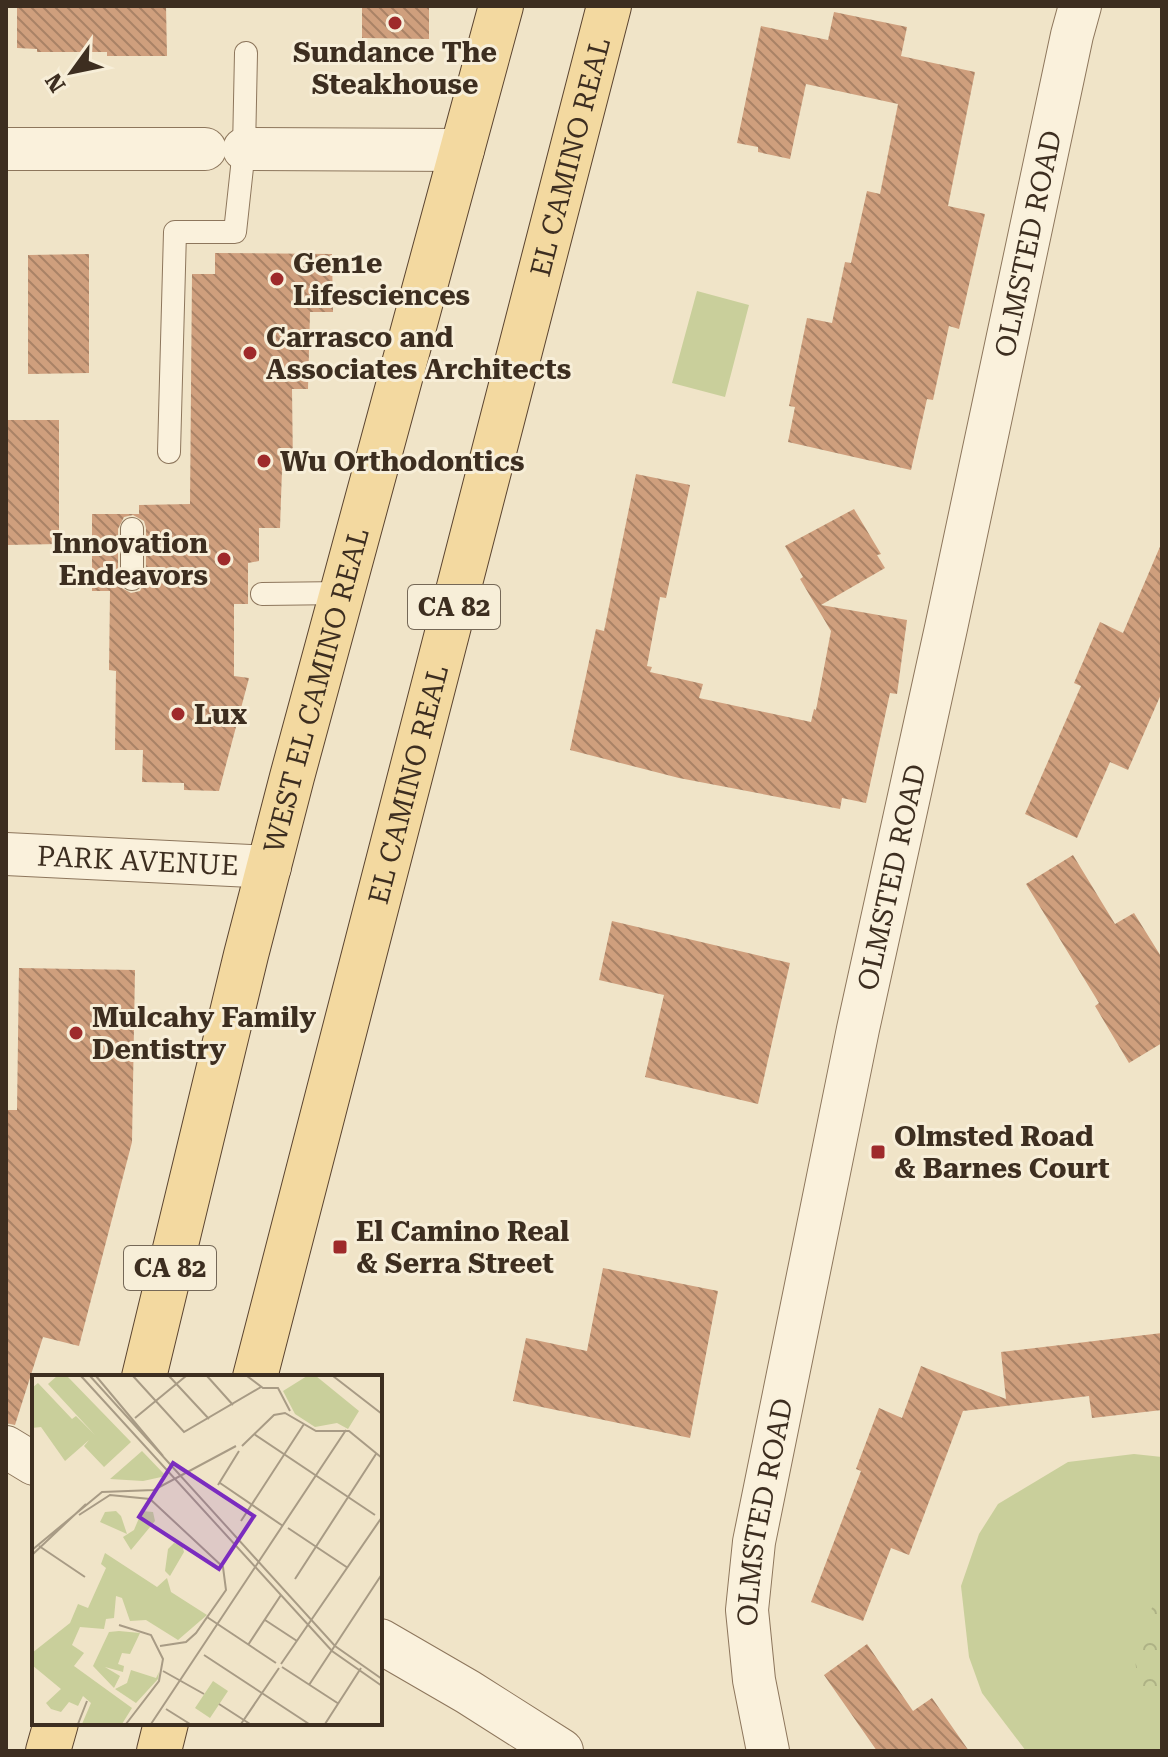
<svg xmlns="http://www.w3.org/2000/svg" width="1168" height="1757" font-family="'Roboto Serif',serif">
  <defs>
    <pattern id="park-crowns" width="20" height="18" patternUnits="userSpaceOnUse" patternTransform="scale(2)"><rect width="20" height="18" fill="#c9cf9b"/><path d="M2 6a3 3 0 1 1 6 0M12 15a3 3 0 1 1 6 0" fill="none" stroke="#aeb285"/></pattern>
    <pattern id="building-back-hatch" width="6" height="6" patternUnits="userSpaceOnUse" patternTransform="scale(2)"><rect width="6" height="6" fill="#cf9f7d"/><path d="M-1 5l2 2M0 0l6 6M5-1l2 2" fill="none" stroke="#a98266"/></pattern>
  </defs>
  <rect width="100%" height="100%" fill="#f0e4c8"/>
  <!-- grass -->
  <path fill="#c9cf9b" d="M697,291l52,14 -24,92 -53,-14z
    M1134,1454l28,3v294h-136l-44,-58 -13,-36 -8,-71 18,-52 19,-30 70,-42z"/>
  <!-- park -->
  <path fill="url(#park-crowns)" d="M1162,1603v115l-24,-34 -5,-41 20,-37z"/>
  <!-- building -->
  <path fill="url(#building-back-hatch)" fill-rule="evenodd" d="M17,6h149l1,50h-60v-4h-70v-3l-20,-1z
    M362,6h67v33l-67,-1z
    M834,12l73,15 -6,29 74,16 -27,134 37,8 -26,115 -10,-3 -16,74 -6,-1 -16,71 -123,-28 7,-35 -6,-1 18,-88 25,5 13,-61 6,1 16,-72 13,3 18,-90 -92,-20 -16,75 -32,-7v-5l-21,-4 24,-117 67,14z
    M215,253l117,1 1,58h-23l-2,77h-16l1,80 -11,1 -2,58h-21v33l-11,2v41h-14v72l15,2 -30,113 -35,-1v-7l-42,-1 1,-32h-28l1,-79 -7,-1 1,-79h-18v-77h47v-9l51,-1 2,-230h23zM133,515l11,6 2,7v51l-6,12 -9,2 -11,-6 -2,-7v-51l6,-12z
    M89,254v119l-61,1v-119z
    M6,420h53v124l-53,1z
    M636,474l54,11 -24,113 -6,-1 -13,69 5,1 -2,5 53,12 -4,14 112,24 3,-13 2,1 15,-79 -31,-52 3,-2 -18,-31 69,-37 27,45 -4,1 8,13 -64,37 86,15 -10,74 -7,-1 -24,110 -24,-5 -2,11 -161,-31 -109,-28 26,-121 8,2z
    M1162,542v150l-34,78 -18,-8 -33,76 -52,-24 56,-128 -7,-3 26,-61 23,11z
    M1073,855l42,69 19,-11 28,45v85l-33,20 -34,-57 4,-3 -73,-119z
    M612,921l178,42 -32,141 -113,-27 19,-82 -65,-15z
    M19,968l116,2 -3,172 -53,204 -36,-9 -28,88 -9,-2v-313h11z
    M603,1268l115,23 -28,147 -177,-37 13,-63 61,13z
    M1162,1333v77l-70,8 -3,-22 -126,15 -54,144 -18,-7 -28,73 -52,-19 50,-131 -5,-2 23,-61 23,10 19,-52 85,33 -5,-47z
    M867,1644l46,67 19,-13 37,53h-92l-53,-76z"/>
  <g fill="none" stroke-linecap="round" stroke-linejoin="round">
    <!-- service casing -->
    <g stroke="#8d765c" stroke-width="24">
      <path id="service" d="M169,452l6,-220h60l9,-83 2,-96
        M132,579v-50
        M262,594l81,-1"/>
    </g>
    <!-- minor casing -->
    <g stroke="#8d765c" stroke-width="44">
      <g id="minor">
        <path d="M6,149h199"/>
        <path d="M244,149l219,1"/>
        <path id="s1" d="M6,854l264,13"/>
        <path d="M6,1447l28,17"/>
        <path id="s2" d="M768,1751l-14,-71 -7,-70 7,-68 104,-513 88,-401 126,-593 8,-29"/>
      </g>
    </g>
    <!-- tertiary casing -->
    <g stroke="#8d765c" stroke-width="46">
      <path id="tertiary" d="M380,1641l88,51 93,59"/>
    </g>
    <!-- primary casing -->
    <g stroke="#5b4430" stroke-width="46">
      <g id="primary">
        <path id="s3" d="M144,1377l102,-422 46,-178 209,-771"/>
        <path id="s4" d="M255,1377l354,-1371"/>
        <path d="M48,1751l8,-28"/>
        <path d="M159,1751l7,-28"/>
      </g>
    </g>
    <!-- service -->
    <use href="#service" stroke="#faf1dc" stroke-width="22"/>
    <!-- minor -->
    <use href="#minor" stroke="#faf1dc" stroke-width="42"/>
    <!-- tertiary -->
    <use href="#tertiary" stroke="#faf1dc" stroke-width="44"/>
    <!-- primary -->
    <use href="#primary" stroke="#f3d9a0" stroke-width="44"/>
  </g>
  <!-- markers -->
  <g fill="#9e2a2b" stroke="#f7eed8" stroke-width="3">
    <circle cx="395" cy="23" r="8"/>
    <circle cx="277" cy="279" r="8"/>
    <circle cx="250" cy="353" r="8"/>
    <circle cx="264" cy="461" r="8"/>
    <circle cx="224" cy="559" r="8"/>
    <circle cx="178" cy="714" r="8"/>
    <circle cx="76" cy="1033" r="8"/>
    <rect x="870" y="1144" width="16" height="16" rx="4"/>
    <rect x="332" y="1239" width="16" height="16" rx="4"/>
  </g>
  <g text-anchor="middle" stroke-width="6" stroke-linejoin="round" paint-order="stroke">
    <!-- shield labels -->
    <g fill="#f7eed8" stroke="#756857" stroke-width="2">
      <rect x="408" y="585" width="92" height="44" rx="6"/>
      <rect x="124" y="1246" width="92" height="44" rx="6"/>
    </g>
    <g font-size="26" font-weight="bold" fill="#3d2e20">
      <text x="454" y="616">CA 82</text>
      <text x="170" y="1277">CA 82</text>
    </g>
    <!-- poi labels -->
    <g font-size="28" font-weight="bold" fill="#3d2e20" stroke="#f7eed8" text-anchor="start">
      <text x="395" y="62" text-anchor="middle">Sundance The<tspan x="395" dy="32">Steakhouse</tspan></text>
      <text x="293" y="273">Gen1e<tspan x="293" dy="32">Lifesciences</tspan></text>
      <text x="266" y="347">Carrasco and<tspan x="266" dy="32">Associates Architects</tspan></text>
      <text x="280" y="471">Wu Orthodontics</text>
      <text x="208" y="553" text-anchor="end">Innovation<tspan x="208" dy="32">Endeavors</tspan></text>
      <text x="194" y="724">Lux</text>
      <text x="92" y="1027">Mulcahy Family<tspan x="92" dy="32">Dentistry</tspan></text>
      <text x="894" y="1146">Olmsted Road<tspan x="894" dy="32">&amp; Barnes Court</tspan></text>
      <text x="356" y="1241">El Camino Real<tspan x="356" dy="32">&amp; Serra Street</tspan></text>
    </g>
    <!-- street labels -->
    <g font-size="28" fill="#3d2e20" stroke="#f7eed8">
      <text dy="10" stroke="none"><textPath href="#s4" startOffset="1260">EL CAMINO REAL</textPath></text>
      <text dy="10" stroke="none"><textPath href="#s2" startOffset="1538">OLMSTED ROAD</textPath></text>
      <text dy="10" stroke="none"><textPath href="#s3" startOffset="708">WEST EL CAMINO REAL</textPath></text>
      <text dy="10" stroke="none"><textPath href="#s4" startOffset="612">EL CAMINO REAL</textPath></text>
      <text dy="10" stroke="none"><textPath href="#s1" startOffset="132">PARK AVENUE</textPath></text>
      <text dy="10" stroke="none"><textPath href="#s2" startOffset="890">OLMSTED ROAD</textPath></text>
      <text dy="10" stroke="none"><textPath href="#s2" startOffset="242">OLMSTED ROAD</textPath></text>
    </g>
  </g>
  <!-- overview -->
  <g transform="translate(32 1375)">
    <rect width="350" height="350" fill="#f0e4c8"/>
    <path d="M25,1h10l64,66 -27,25 -20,-21 5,-6 -24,21 -24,-34 -9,1v-40l6,-5 34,36 4,-3 19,19 -47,-51zM110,76l24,25 -23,5 -33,-2zM84,136l5,5 6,18 -27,-12 5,-10zM110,136l11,1 2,9 -24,29 -8,-13 11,-7zM142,168l8,2 2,7 -14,24 -5,-5 3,-22zM73,178l52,34 10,-9 4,14 36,23 -29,25 -32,-20 -16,1 -8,-23 -6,-2 -2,22 -8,1 -2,10 -24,-2 -8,18 12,8 -10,13 58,42 -10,16h-40l9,-21 -8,-7 -5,10 -9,-4 -8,10 -10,-3 -5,-6 15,-14 -29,-24v-12l38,-30 8,-19 10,4 18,-40 -5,-4zM87,256l21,2 -10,21 -8,-1 -4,11 6,2 -1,6 -18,-5 15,9 -6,12 -21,-22 16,-34zM99,295l25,8 3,-6 -1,7 -22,24 -21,-14 12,-6z" fill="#c9cf9b"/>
    <path d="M275,1h9l43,35 -11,18 -11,-6 -22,4 -20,-13 -12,-23zM181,306l15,10 -18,27 -15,-10z" fill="#c9cf9b"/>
    <path fill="none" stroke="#a89b85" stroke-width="2" d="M49,1l251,275 50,35M58,1l245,270 47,33M64,1l67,80M101,1l51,56 77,-45M137,1l40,43M175,1l26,29M215,1l16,12h15l12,23M301,1l49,38M103,43l51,-42M222,59l121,81M210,71l32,-31 11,-2 31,18h33l33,27M188,108l63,43M186,110l21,-34M47,140l31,-20 40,4 73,68 3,23 -30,43 -10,9 -26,4M209,146l63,-97M256,153l60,40M7,171l46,31M0,175l70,-58 52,-2 82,-44M0,180l54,-51M263,204l81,-125M175,242l69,46M233,245l32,21M87,250l32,10 12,24 -4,22 -33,43M216,270l33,-50M172,280l105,69M249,289l101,-147M250,292l57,37M131,296l41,23M277,310l73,-111M187,329l31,20M134,334l24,15M46,349l9,-23M119,349l195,-294M209,349l38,-56M293,349l36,-56"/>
    <path fill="#7b2cbf" fill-opacity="0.15" stroke="#7b2cbf" stroke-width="4" d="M141,88l81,53 -35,53 -80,-52z"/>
    <rect width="350" height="350" fill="none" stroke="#3d2e20" stroke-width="4"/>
  </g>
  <!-- border -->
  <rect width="1168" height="1757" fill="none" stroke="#3d2e20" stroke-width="16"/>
  <!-- north arrow -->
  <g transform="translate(72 72) rotate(237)" stroke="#f7eed8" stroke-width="6" paint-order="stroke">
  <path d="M0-6L14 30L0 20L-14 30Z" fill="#3d2e20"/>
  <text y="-12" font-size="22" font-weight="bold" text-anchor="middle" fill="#3d2e20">N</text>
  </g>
</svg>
